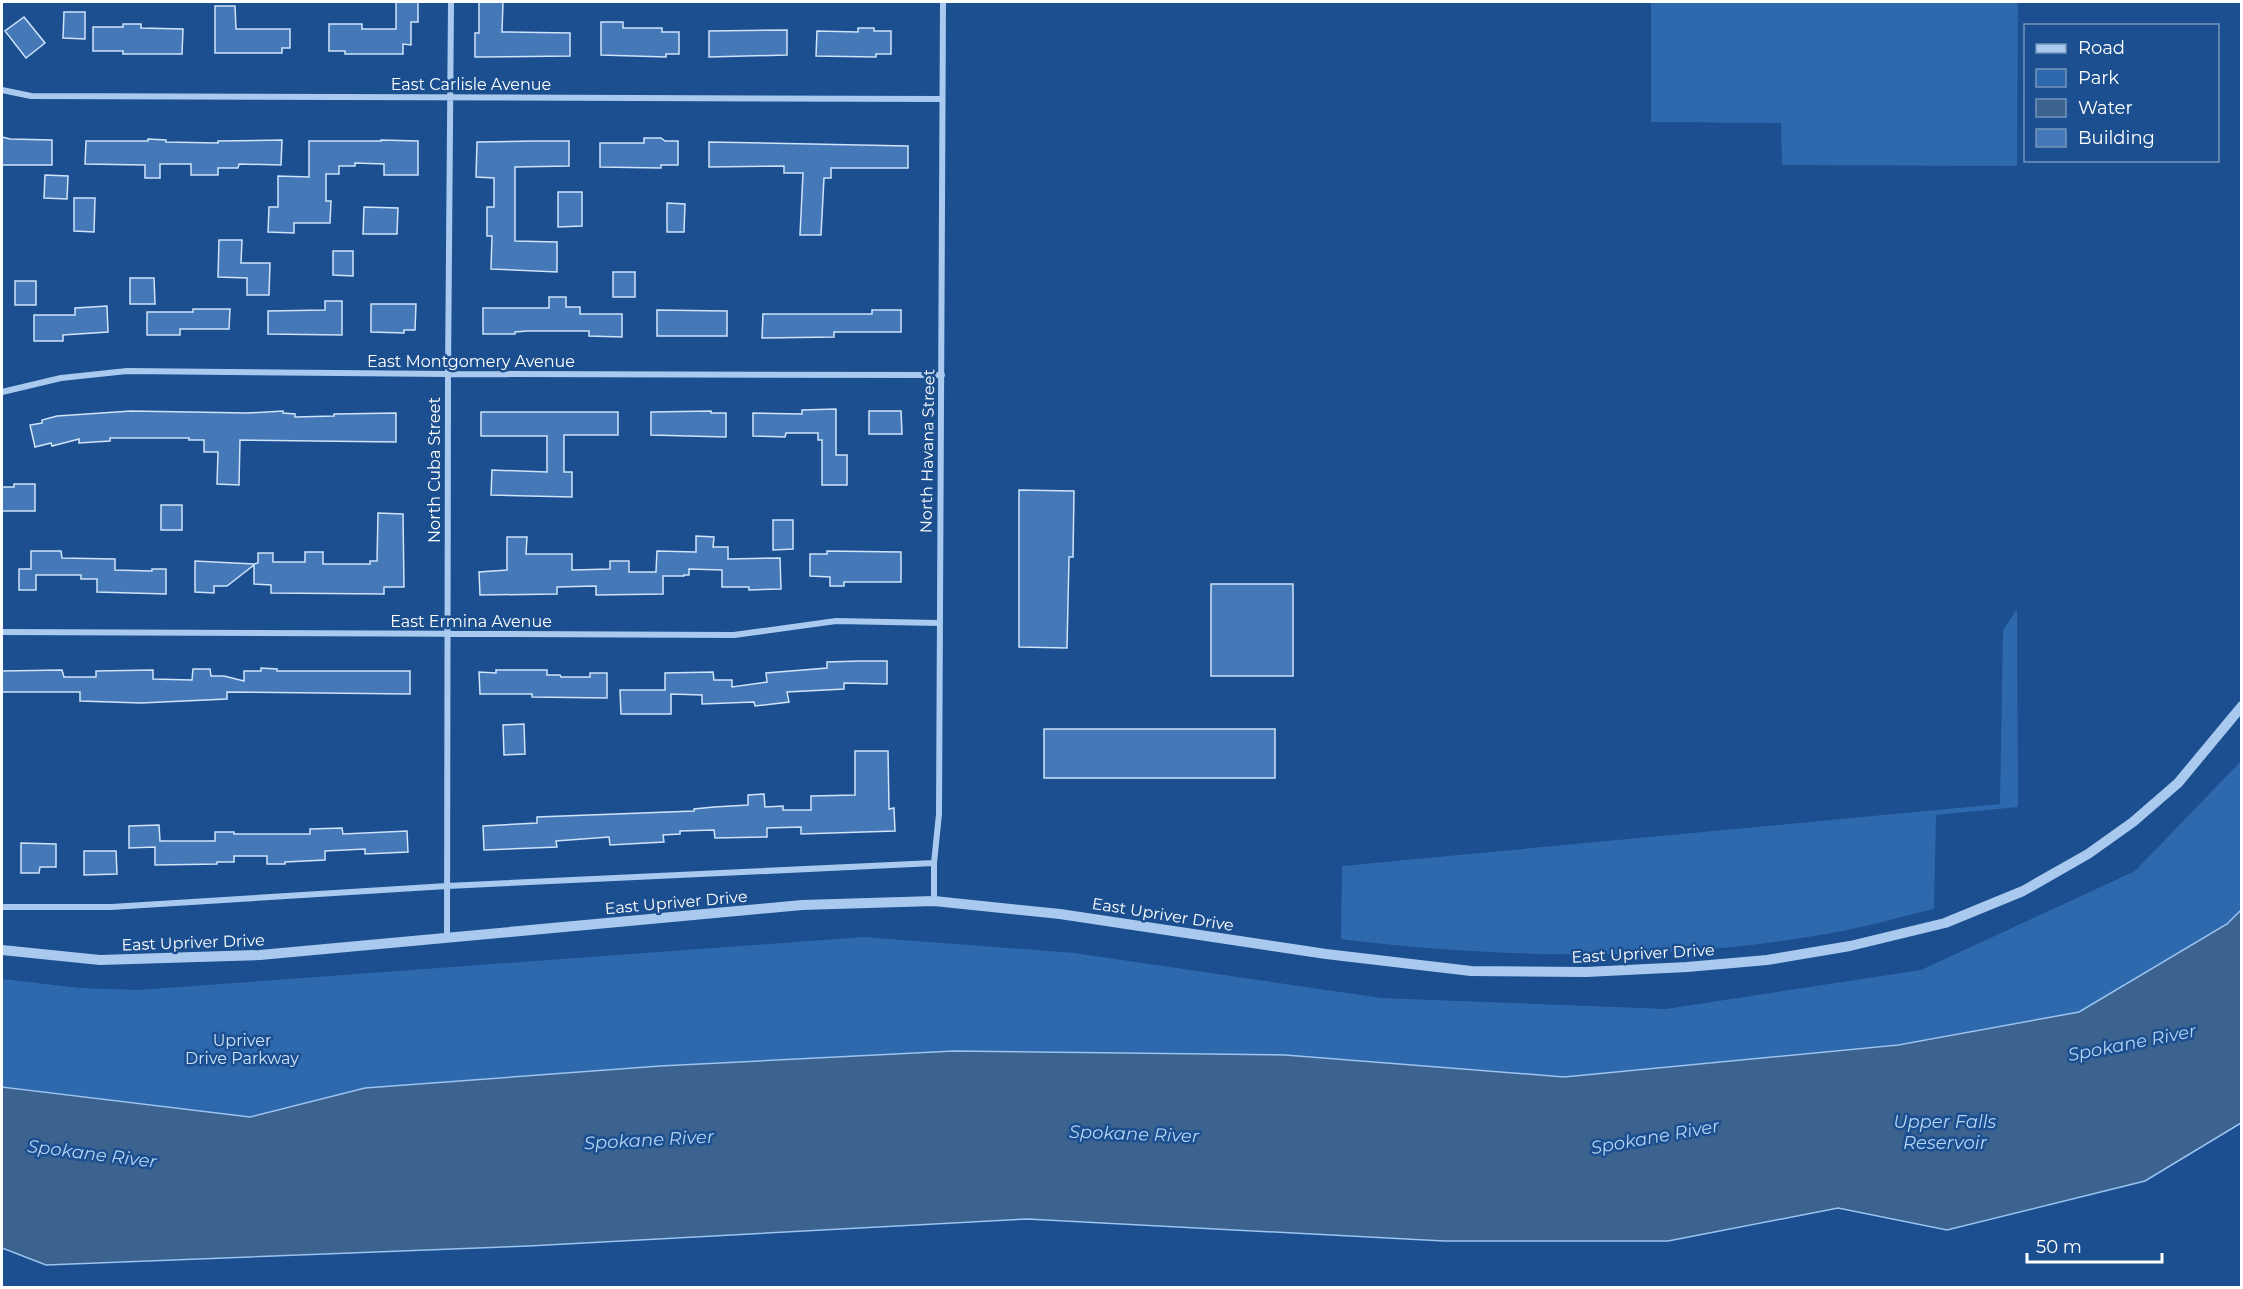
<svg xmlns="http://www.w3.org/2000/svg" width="2243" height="1289" font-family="Montserrat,sans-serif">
  <rect width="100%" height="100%" fill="#1b4f8f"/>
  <!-- green -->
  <path fill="#2e69ad" d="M1651,2h367l-1,164 -235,-1 -1,-42 -130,-1z
    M2017,609l1,198 -82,8 -2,94c-34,8 -68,18 -102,24 -163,29 -328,26 -491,6l1,-73 658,-62 3,-174z
    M2241,761v149l-14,14 -148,88 -181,32 -334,33 -279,-22 -331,-4 -294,15 -295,22 -115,29 -248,-30v-108l78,9 58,2 726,-53 210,16 307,45 285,11 255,-39 214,-99z"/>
  <!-- water -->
  <path fill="#3c6290" stroke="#9cc4f0" stroke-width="1.5" d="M2241,910v213l-96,58 -198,49 -109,-22 -170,33h-224l-417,-22 -498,27 -483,19 -44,-17v-161l248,30 115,-29 295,-22 294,-15 331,4 279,22 334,-32 181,-33 148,-88z"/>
  <!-- building -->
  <path fill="#4478b7" stroke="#cfe3fa" stroke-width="1.5" d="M396,2h22v20h-7v23l-8,-1v10h-58v-3h-16v-27h33v5h34z
    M479,2h24l-1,30 68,1v23l-95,1v-24h4z
    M215,6h20l1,23h54v19h-8v5h-67z
    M64,12h21v27l-22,-1z
    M24,17l21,26 -19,15 -21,-27z
    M601,22h22v6h39v4h17v22h-13v3l-65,-2z
    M123,24h18v4l42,1 -1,25h-59v-3h-30v-24h30z
    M858,28h16v3h17v23h-15v3l-60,-1 1,-25 41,1z
    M787,30v25l-78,2v-26z
    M2,137l8,2 42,1v25h-50z
    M644,138h17l4,3h13v24h-17v3l-61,-1v-24h44z
    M148,139l18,1v2l52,1v-2l64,-1 -1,25 -42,-1 -1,4h-20v7h-27v-11h-31v14h-15v-13l-60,-1 1,-23h62z
    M381,140l37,1v34h-34v-11l-29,-1v3h-16v8h-13v27h5l-1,22h-36v10l-26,-1 1,-25h9v-31l31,1v-36h72z
    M535,141h34v25l-54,1v74l42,1v30l-66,-3 1,-33h-5v-29h7v-29l-18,-1 1,-35z
    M709,142l199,4v22h-77v10h-7l-3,57h-21l3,-62h-19v-7l-75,1z
    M45,175l23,1 -1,23 -23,-1z
    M558,192h24v34l-24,1z
    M74,198h21l-1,34 -20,-1z
    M667,203l18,1 -1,28h-17z
    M364,207l34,1 -1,26h-34z
    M219,240h23l-1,23h29l-1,32h-22v-17l-29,-1z
    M333,251h20v25l-20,-1z
    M613,272h22v25h-22z
    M130,278h24l1,26h-25z
    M15,281h21v24h-21z
    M549,297h17v10h14v7h42v23l-33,-1v-5h-62l-12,1v2h-32v-26h66z
    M325,301h17v34l-74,-1v-23l57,-1z
    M371,304h45l-1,26h-11v3l-33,-1z
    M107,306l1,26 -45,3v6h-29v-26h41v-7z
    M193,309h37l-1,20h-49v6h-33v-23h46z
    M657,310l70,1v25h-70z
    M872,310h29v22h-67v5l-72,1 1,-24h109z
    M836,409v46h11v30h-25v-45h-4v-7h-32l-1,4 -32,-1v-23l49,1v-4z
    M131,411l117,2 35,-2v2l12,1v3l39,-1v-2l62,-1v29l-156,-2 -1,45 -22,-1 1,-32h-14v-12h-15v-2h-79v3l-31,2v-4l-27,7 -1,-3 -16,4 -5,-22 12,-2v-3l15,-4z
    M711,411v2h15v24l-75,-2v-23z
    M869,411h32l1,23h-33z
    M481,412h137v23h-54v37h8v25l-81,-2 1,-25 55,2v-36h-66z
    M14,484h21v27h-33v-24h12z
    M1019,490l55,1 -1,66h-4l-2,91 -48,-1z
    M161,505h21v25h-21z
    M378,513l25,1 1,73h-20v7l-113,-1v-8l-17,-1v-19l-27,21h-13v7l-19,-1v-31l59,3 4,-1v-10h15v9h32v-10h18v12h47v-3h7z
    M773,520h20v29l-20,1z
    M696,536l18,1 -1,10h15v12l52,-1 1,31 -32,1v-3h-27v-17l-33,-1v6h-5v1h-21v18l-67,1v-9l-39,1v7l-77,1 -1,-23 28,-2v-33h20l-1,17h46v16l38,-1v-8h19v11h27l1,-21 39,1z
    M31,551h30l1,7 53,1v11l37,1v-2h14v25l-69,-2v-13h-16v-4h-45v15h-17v-21h12z
    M827,551l74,1v30h-57v4h-14v-9l-20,-1v-22h17z
    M1211,584h82v92h-82z
    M859,661h28v23l-43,-1v6l-57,3 2,10 -34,4 -1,-4 -52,2v-9l-31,-1v20h-50l-1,-24h45v-17l48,-1 1,8h18v7l35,-5 -1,-9 61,-5v-6z
    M261,668l16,1v2h133v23l-183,-2v7l-86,4 -61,-2v-9h-78v-21l60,-1 2,7h32v-6l57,-1v9l39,1 1,-11h17l1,7h13l20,5v-10h17z
    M496,670h51v5h13l1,2h29v-4h17v25l-75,-1v-3h-52l-1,-22 17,1z
    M524,724l1,30 -21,1 -1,-30z
    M1044,729h231v49h-231z
    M855,751h33l1,58 5,-1 1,23 -94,3v-7l-34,1v9l-52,1 -1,-8 -34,1v3l-17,1 1,7 -54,3 -1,-8 -53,4 1,6 -73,3 -1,-24 54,-3v-6l157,-6v-2l20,-2 34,-2v-10l16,-1 1,13 18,-1v4h28v-14l44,-1z
    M159,825l1,16h55v-9h19v2h76v-5l32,-1 1,6 64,-3 1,21 -43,2v-5l-40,2v9l-40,2v2h-18v-8h-33v6h-17v2l-62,1v-18l-26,1v-22z
    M21,843l35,1v23h-16l-1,6h-18z
    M84,851h32l1,23 -33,1z"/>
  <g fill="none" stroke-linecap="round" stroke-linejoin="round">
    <!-- minor -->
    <path stroke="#a9c9ee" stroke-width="6" d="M2,90l29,6 911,3
      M2,392l59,-14 66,-7 321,3 494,1
      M2,632l732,3 102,-14 103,2
      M934,901v-38l5,-49 4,-812
      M2,907h109l336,-21 487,-23
      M447,938l1,-564 3,-372"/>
    <!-- tertiary -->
    <path stroke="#a9c9ee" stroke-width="10" d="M2,950l98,10 160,-5 542,-50 132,-4 126,13 266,40 145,17 115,1 101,-5 80,-7 83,-14 95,-23 78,-32 65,-37 45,-32 45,-39 64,-77"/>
  </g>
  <g text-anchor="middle" stroke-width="5" stroke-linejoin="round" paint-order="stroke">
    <!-- street labels -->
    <g font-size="16" fill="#fff" stroke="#1b4f8f">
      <text x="471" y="90">East Carlisle Avenue</text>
      <text x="471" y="367">East Montgomery Avenue</text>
      <text transform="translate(927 451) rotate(-89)" y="6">North Havana Street</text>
      <text transform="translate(434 470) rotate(-90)" y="6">North Cuba Street</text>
      <text x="471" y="627">East Ermina Avenue</text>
      <text transform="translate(676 902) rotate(-5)" y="6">East Upriver Drive</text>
      <text transform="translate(1163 914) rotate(9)" y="6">East Upriver Drive</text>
      <text transform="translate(193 942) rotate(-2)" y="6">East Upriver Drive</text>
      <text transform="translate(1643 953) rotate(-3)" y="6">East Upriver Drive</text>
    </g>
    <!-- park labels -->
    <g font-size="16" fill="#cfe3fa" stroke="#1b4f8f">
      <text x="242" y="1046">Upriver<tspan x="242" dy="18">Drive Parkway</tspan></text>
    </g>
    <!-- water labels -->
    <g font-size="18" font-style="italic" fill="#b5d3f5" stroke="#1b4f8f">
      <text transform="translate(2132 1043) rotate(-11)" y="6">Spokane River</text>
      <text x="1945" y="1128">Upper Falls<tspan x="1945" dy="21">Reservoir</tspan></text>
      <text transform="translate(1134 1134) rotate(2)" y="6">Spokane River</text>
      <text transform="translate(1655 1137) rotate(-10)" y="6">Spokane River</text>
      <text transform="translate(649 1140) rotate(-3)" y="6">Spokane River</text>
      <text transform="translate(92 1154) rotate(7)" y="6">Spokane River</text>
    </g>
  </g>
  <!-- border -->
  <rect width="2243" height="1289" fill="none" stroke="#ffffff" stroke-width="6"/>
  <!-- legend -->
  <rect x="2024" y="24" width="195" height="138" fill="#1b4f8f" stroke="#7695bc" stroke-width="1.5"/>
  <rect x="2036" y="44" width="30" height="9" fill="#a9c9ee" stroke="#7695bc" stroke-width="1.5"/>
  <text x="2078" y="54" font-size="18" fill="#ffffff">Road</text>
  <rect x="2036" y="69" width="30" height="18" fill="#2e69ad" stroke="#7695bc" stroke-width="1.5"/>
  <text x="2078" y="84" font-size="18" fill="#ffffff">Park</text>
  <rect x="2036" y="99" width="30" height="18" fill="#3c6290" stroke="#7695bc" stroke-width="1.5"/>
  <text x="2078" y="114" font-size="18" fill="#ffffff">Water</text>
  <rect x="2036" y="129" width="30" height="18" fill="#4478b7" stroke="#7695bc" stroke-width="1.5"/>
  <text x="2078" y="144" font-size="18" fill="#ffffff">Building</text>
  <!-- scale -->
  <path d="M2027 1253v9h135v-9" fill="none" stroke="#ffffff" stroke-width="3"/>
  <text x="2036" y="1253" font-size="18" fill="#ffffff" stroke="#1b4f8f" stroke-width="4.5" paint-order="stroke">50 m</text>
</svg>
